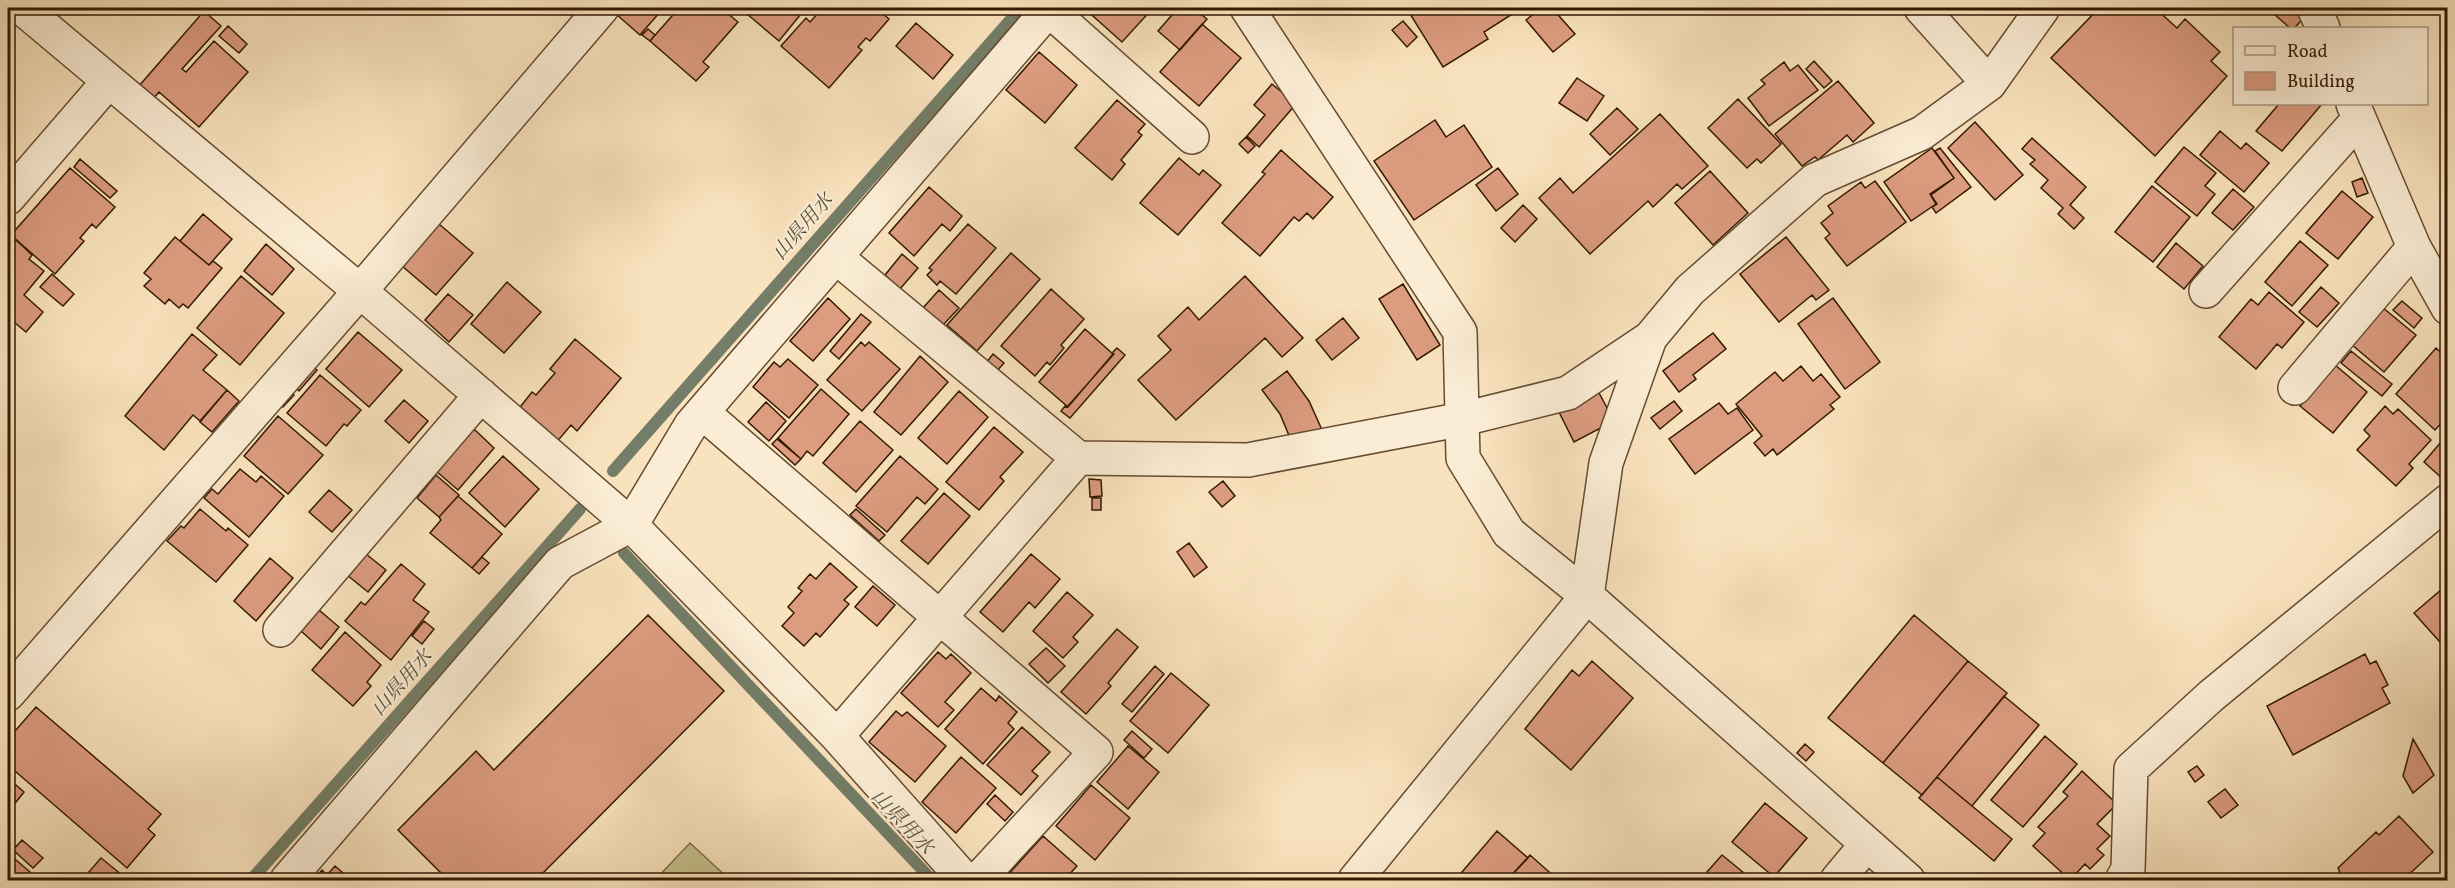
<svg xmlns="http://www.w3.org/2000/svg" width="2455" height="888" font-family="Vollkorn,'Noto Serif JP',serif">
  <rect width="100%" height="100%" fill="#f9e3be"/>
  <filter id="stains"><feTurbulence type="fractalNoise" baseFrequency=".00333" numOctaves="4"/><feColorMatrix values="0 0 0 0 .2 0 0 0 0 .09 0 0 0 0 .02 0 0 0 .5 -.17"/></filter>
  <radialGradient id="worn" r=".72"><stop offset=".6" stop-color="#630" stop-opacity="0"/><stop offset="1" stop-color="#630" stop-opacity=".3"/></radialGradient>
  <!-- green -->
  <path fill="#c5c18c" stroke="#7c6d47" stroke-width="1.5" d="M690,843l40,37h-75z"/>
  <g fill="none" stroke-linecap="round" stroke-linejoin="round">
    <!-- stream -->
    <path stroke="#747d67" stroke-width="12" d="M613,471l408,-463
      M624,553l308,327
      M251,880l329,-371"/>
  </g>
  <!-- building -->
  <path fill="#dc9c80" stroke="#341902" stroke-width="1.5" d="M622,8h33l5,4 -20,23 -24,-21z
    M679,8h42l17,14 -35,40 6,5 -13,14 -46,-40z
    M753,8l27,2 25,-1 -26,32 -32,-27z
    M823,8h53l13,11 -19,22 -4,-3 -8,9 4,3 -33,38 -48,-42 25,-28 4,4z
    M1084,8h69l-31,34z
    M1178,8h15l14,11 -27,31 -22,-19z
    M1410,8h105l2,3 -33,21 4,7 -45,28 -36,-58z
    M1523,8h12l-8,5z
    M1541,8h11l23,26 -22,18 -27,-32z
    M1573,8h13l-9,5z
    M2099,8h56l22,20 8,-9 35,33 -9,9 16,15 -72,80 -104,-98z
    M2281,8h26l4,3 -17,17h-4l-16,-14z
    M204,11l17,15 -39,43 4,3 28,-31 34,31 -49,55 -40,-35 -6,7 -14,-13z
    M1403,21l14,16 -10,10 -15,-17z
    M916,23l37,32 -20,24 -37,-33z
    M1202,24l39,34 -42,48 -39,-34z
    M228,26l19,18 -8,9 -20,-17z
    M648,29l7,6 -5,6 -8,-6z
    M1039,52l38,33 -32,38 -39,-33z
    M1814,61l18,20 -8,7 -18,-19z
    M1784,62l6,9 8,-6 20,25 -49,36 -21,-28 17,-14 -4,-4z
    M1577,78l27,18 -17,25 -28,-18z
    M1838,81l36,42 -21,19 -6,-7 -29,25 -3,-3 -13,9 -27,-32z
    M1272,84l24,20 -37,43 -12,-11 18,-21 -11,-10z
    M1738,99l43,45 -20,19 -4,-4 -10,9 -39,-40z
    M1117,100l28,24 -7,8 4,3 -21,25 4,4 -13,16 -37,-32z
    M2279,104h43l-40,47 -26,-20z
    M1617,108l21,21 -28,26 -20,-21z
    M1660,114l48,52 -26,23 -5,-5 -24,23 -5,-6 -58,53 -51,-56 21,-20 13,15z
    M1435,120l11,17 18,-12 28,42 -78,53 -40,-59z
    M1975,122l48,53 -28,25 -47,-52z
    M2220,131l21,18 5,-6 23,20 -25,29 -44,-37z
    M1246,137l9,9 -7,7 -9,-9z
    M2032,138l54,49 -16,18 14,13 -10,11 -16,-15 5,-6 -22,-20 7,-8 -18,-16 5,-4 -13,-11z
    M2184,147l32,26 -11,13 10,8 -18,22 -42,-34z
    M1932,148l22,30 -24,16 6,10 -25,17 -27,-39z
    M1940,148l31,39 -35,26 -4,-6 5,-3 -6,-9 23,-17 -19,-27z
    M1281,150l52,47 -20,22 -6,-6 -8,8 -5,-4 -34,39 -38,-33 43,-49 -3,-2z
    M1179,158l20,17 4,-5 18,15 -43,50 -38,-32z
    M80,159l37,32 -7,7 -36,-31z
    M70,168l45,39 -19,21 -4,-4 -12,14 4,3 -29,33 -44,-39z
    M1498,168l20,26 -22,17 -20,-26z
    M1710,171l38,42 -35,32 -38,-42z
    M2362,178l6,15 -11,4 -5,-15z
    M1875,181l31,41 -59,44 -22,-28 5,-4 -9,-11 12,-10 -5,-7 33,-24 4,6z
    M2152,186l38,31 -37,45 -38,-30z
    M929,187l33,29 -12,15 -8,-7 -28,32 -25,-23z
    M2233,189l21,18 -21,23 -21,-17z
    M2342,191l31,26 -35,42 -32,-26z
    M1523,205l14,14 -22,23 -14,-14z
    M203,214l29,25 -23,26 -29,-24z
    M439,224l34,29 -37,42 -34,-29z
    M968,224l28,24 -40,46 -16,-13 -3,4 -10,-10 5,-5 -3,-2z
    M175,237l34,28 4,-4 9,7 -34,40 -5,-4 -4,4 -10,-9 -4,5 -21,-18 7,-7 -7,-6z
    M1786,237l43,53 -13,10 -4,-5 -33,27 -39,-48z
    M16,240l16,15 -3,4 15,12 -20,24 19,17 -17,20 -18,-15v-68z
    M2300,241l28,24 -36,41 -27,-24z
    M2176,243l27,23 -19,23 -27,-22z
    M266,244l28,25 -22,26 -28,-24z
    M1011,253l29,26 -63,72 -30,-26z
    M902,254l16,14 -18,21 -15,-14z
    M52,274l22,20 -11,12 -23,-19z
    M241,276l43,37 -44,52 -43,-37z
    M1245,276l58,62 -21,19 -17,-19 -89,82 -38,-40 33,-30 -13,-14 30,-29 11,13z
    M507,282l34,30 -37,41 -33,-29z
    M1403,284l37,61 -23,15 -38,-61z
    M2321,287l18,16 -22,24 -18,-15z
    M1051,289l33,30 -23,26 3,3 -14,17 -3,-3 -12,14 -34,-30z
    M939,290l20,18 -17,18 -20,-17z
    M2269,292l35,30 -22,26 -5,-4 -21,25 -37,-32 32,-38 7,6z
    M448,294l25,21 -24,27 -24,-22z
    M828,298l22,21 -37,42 -23,-20z
    M1833,298l47,64 -35,27 -47,-65z
    M2402,301l20,17 -8,10 -21,-18z
    M2382,307l34,28 -32,37 -33,-28z
    M861,314l10,8 -32,37 -9,-8z
    M1343,318l16,20 -27,22 -16,-20z
    M1085,329l28,25 -45,53 -29,-25z
    M358,332l44,38 -33,37 -43,-38z
    M1713,333l13,16 -33,26 3,4 -17,13 -16,-21z
    M192,334l25,21 -14,15 24,20 -27,31 -7,-6 -29,35 -39,-34z
    M575,339l46,39 -44,53 -6,-6 -16,19 -38,-33 15,-19 4,3 19,-22 -5,-4z
    M861,342l4,4 4,-4 31,27 -38,42 -35,-31z
    M1117,348l8,7 -55,63 -9,-7 4,-5 2,1 47,-53 -2,-1z
    M2436,348l12,11v57l-13,14 -39,-36z
    M2351,351l41,33 -10,12 -41,-33z
    M993,354l11,9 -8,9 -10,-9z
    M920,356l28,26 -47,53 -27,-23z
    M788,359l30,26 -29,33 -36,-31 21,-25 6,5z
    M308,362l9,8 -18,21 -9,-9z
    M2334,364l33,28 -34,41 -33,-27z
    M1801,366l12,15 8,-7 19,23 -10,8 4,4 -57,46 -4,-6 -8,7 -11,-13 8,-7 -26,-32 39,-32 8,9z
    M1287,371l22,30 18,40 -34,4 -13,-31 -18,-24z
    M320,375l41,35 -14,16 -3,-2 -18,22 -39,-33z
    M285,387l9,8 -11,12 -9,-8z
    M821,389l28,25 -36,42 -6,-5 -6,8 -23,-21z
    M227,390l12,11 -27,31 -12,-10z
    M959,391l29,26 -41,47 -29,-26z
    M1598,391l16,30 -40,21 -15,-30z
    M404,400l24,21 -19,22 -24,-22z
    M1674,401l8,10 -22,18 -9,-11z
    M766,402l20,19 -17,20 -21,-19z
    M1719,403l9,11 9,-6 16,22 -58,44 -26,-35z
    M2385,406l8,8 5,-5 33,31 -22,24 4,4 -17,18 -39,-36 13,-14 -6,-6z
    M278,416l45,39 -35,39 -44,-38z
    M860,421l33,29 -37,42 -33,-29z
    M994,427l29,25 -23,25 4,4 -25,29 -33,-28z
    M475,430l19,18 -36,42 -22,-19 34,-40z
    M777,439l24,20 -6,6 -23,-21z
    M2441,442l7,6v28l-4,4 -20,-18z
    M503,456l36,33 -34,38 -36,-34z
    M900,456l38,33 -13,15 -8,-7 -30,35 -31,-26z
    M240,469l16,13 5,-6 23,20 -35,41 -45,-39 8,-9 6,5z
    M436,475l23,20 -20,22 -22,-19z
    M1089,479l12,1 1,16 -12,1z
    M1223,481l12,15 -13,11 -13,-15z
    M329,490l23,20 -20,22 -23,-20z
    M944,493l26,23 -42,48 -27,-23z
    M458,496l44,38 -30,34 -42,-35 11,-13 -2,-3z
    M1092,498h9v12h-9z
    M200,509l26,22 2,-3 20,17 -32,37 -49,-41 14,-15 3,2z
    M856,509l29,26 -6,6 -29,-26z
    M1189,543l18,24 -13,10 -17,-25z
    M366,554l20,16 -18,22 -21,-17z
    M1031,554l29,25 -25,29 -6,-6 -26,30 -23,-20z
    M482,557l7,6 -10,11 -7,-6z
    M270,558l23,20 -37,43 -22,-20z
    M830,563l27,24 -13,13 5,4 -29,33 -4,-4 -12,13 -22,-20 12,-13 -6,-6 14,-16 -4,-3 12,-14 6,5z
    M401,564l24,20 -12,16 16,12 -38,48 -46,-39 16,-19 4,3z
    M2448,584v67l-34,-38z
    M873,586l22,19 -18,21 -22,-19z
    M1067,592l26,23 -20,22 5,5 -15,16 -30,-27z
    M319,610l20,17 -18,22 -20,-18z
    M648,615l76,76 -188,189h-98l5,-5 -45,-45 78,-79 18,19z
    M1914,615l54,46 -85,102 -55,-45z
    M424,621l10,8 -12,15 -10,-8z
    M1117,629l21,18 -30,36 3,3 -25,28 -25,-22z
    M345,632l36,33 -14,17 4,4 -18,20 -41,-36z
    M1046,648l19,18 -17,17 -19,-19z
    M938,652l8,7 5,-5 20,19 -26,29 9,8 -16,17 -37,-34z
    M2365,654l5,10 6,-3 12,24 -6,3 8,15 -97,52 -26,-49z
    M1592,661l41,37 -62,72 -46,-41 47,-59 7,6z
    M1968,661l39,32 -85,102 -39,-32z
    M1155,666l9,8 -32,38 -10,-8z
    M1171,673l38,32 -41,48 -38,-32z
    M981,688l15,13 3,-5 18,16 -9,11 6,6 -31,35 -38,-35z
    M2004,696l35,29 -67,81 -35,-29z
    M36,707l125,107 -13,15 7,6 -28,33 -119,-103v-26z
    M896,711l6,5 5,-4 39,34 -31,36 -46,-40z
    M1022,727l28,25 -18,19 6,5 -17,19 -34,-30z
    M1132,731l20,18 -8,9 -20,-18z
    M2045,736l32,28 -54,63 -32,-27z
    M2413,739l21,36 -21,18 -10,-17z
    M1805,744l9,8 -8,9 -9,-8z
    M1128,746l31,26 -31,37 -31,-27z
    M961,757l35,31 -40,45 -34,-31z
    M2197,766l7,9 -9,7 -7,-10z
    M2082,771l35,33 -20,20 13,12 -13,13 7,6 -14,14 -5,-5 -15,16 -37,-34 12,-13 -7,-6 30,-31 -5,-4z
    M1937,777l75,62 -18,22 -75,-63z
    M8,778l16,14 -16,20z
    M1091,785l39,33 -35,42 -39,-34z
    M2225,789l13,16 -17,13 -13,-16z
    M995,795l18,17 -8,9 -18,-17z
    M1765,803l42,35 -33,39 -42,-35z
    M2399,816l34,36 -30,28h-20l-7,-6 -7,6h-26l-5,-12 38,-36 3,3z
    M1497,831l31,27 -21,22 -51,-1z
    M1043,836l34,30 -13,14h-38l-4,-3 -3,3h-10l-3,-3z
    M22,840l21,18 -10,10 -20,-18z
    M9,854l21,18 -7,8h-5l-10,-9z
    M1530,855l28,25h-51z
    M1722,855l28,23 -3,2h-30l-10,-8z
    M101,858l27,22h-46z
    M335,866l16,14h-38l9,-10 5,5z
    M2056,873l8,7h-15z
    M1170,875l20,5h-24z"/>
  <g fill="none" stroke-linecap="round" stroke-linejoin="round">
    <!-- minor casing -->
    <g stroke="#654c31" stroke-width="36">
      <path id="minor" d="M22,8l338,283 271,234 206,211 128,144
        M1247,8l213,324 3,126 46,75 78,63 321,284
        M1921,8l68,76
        M2314,8l9,20
        M1048,9l144,128
        M2353,104l61,143 34,61
        M8,198l101,-117
        M836,257l242,201
        M2206,291l153,-172
        M2295,388l119,-141
        M702,412l394,340 -118,128
        M280,630l201,-235
        M8,694l352,-403 242,-283
        M837,736l241,-278 170,2 215,-41 105,-26 82,-55
        M287,880l273,-317 71,-38 60,-100 359,-417
        M1355,880l232,-284 19,-133 44,-125 40,-48 125,-110 107,-47 67,-49 54,-76
        M1837,880l30,-36
        M2122,880l6,-11 3,-100 80,-73 237,-195"/>
    </g>
    <!-- minor -->
    <use href="#minor" stroke="#fbedd5" stroke-width="33"/>
  </g>
  <g text-anchor="middle" stroke-width="4.5" stroke-linejoin="round" paint-order="stroke">
    <!-- water labels -->
    <g font-size="20" font-style="italic" fill="#59533d" stroke="#fbedd5">
      <text transform="translate(802 226) rotate(-49)" y="7">山県用水</text>
      <text transform="translate(401 682) rotate(-48)" y="7">山県用水</text>
      <text transform="translate(903 821) rotate(47)" y="7">山県用水</text>
    </g>
  </g>
  <!-- margin -->
  <rect width="2455" height="888" fill="none" stroke="#f9e3be" stroke-width="30"/>
  <rect x="9" y="9" width="2437" height="870" fill="none" stroke="#341902" stroke-width="3"/>
  <rect x="15" y="15" width="2425" height="858" fill="none" stroke="#341902" stroke-width="1.5"/>
  <!-- legend -->
  <rect x="2233" y="27" width="195" height="78" fill="#fbedd5" stroke="#ab9881" stroke-width="1.5"/>
  <rect x="2245" y="46" width="30" height="9" fill="#fbedd5" stroke="#ab9881" stroke-width="1.5"/>
  <text x="2287" y="57" font-size="18" fill="#341902">Road</text>
  <rect x="2245" y="72" width="30" height="18" fill="#dc9c80" stroke="#ab9881" stroke-width="1.5"/>
  <text x="2287" y="87" font-size="18" fill="#341902">Building</text>
  <rect width="100%" height="100%" filter="url(#stains)"/>
  <rect width="100%" height="100%" fill="url(#worn)"/>
</svg>
